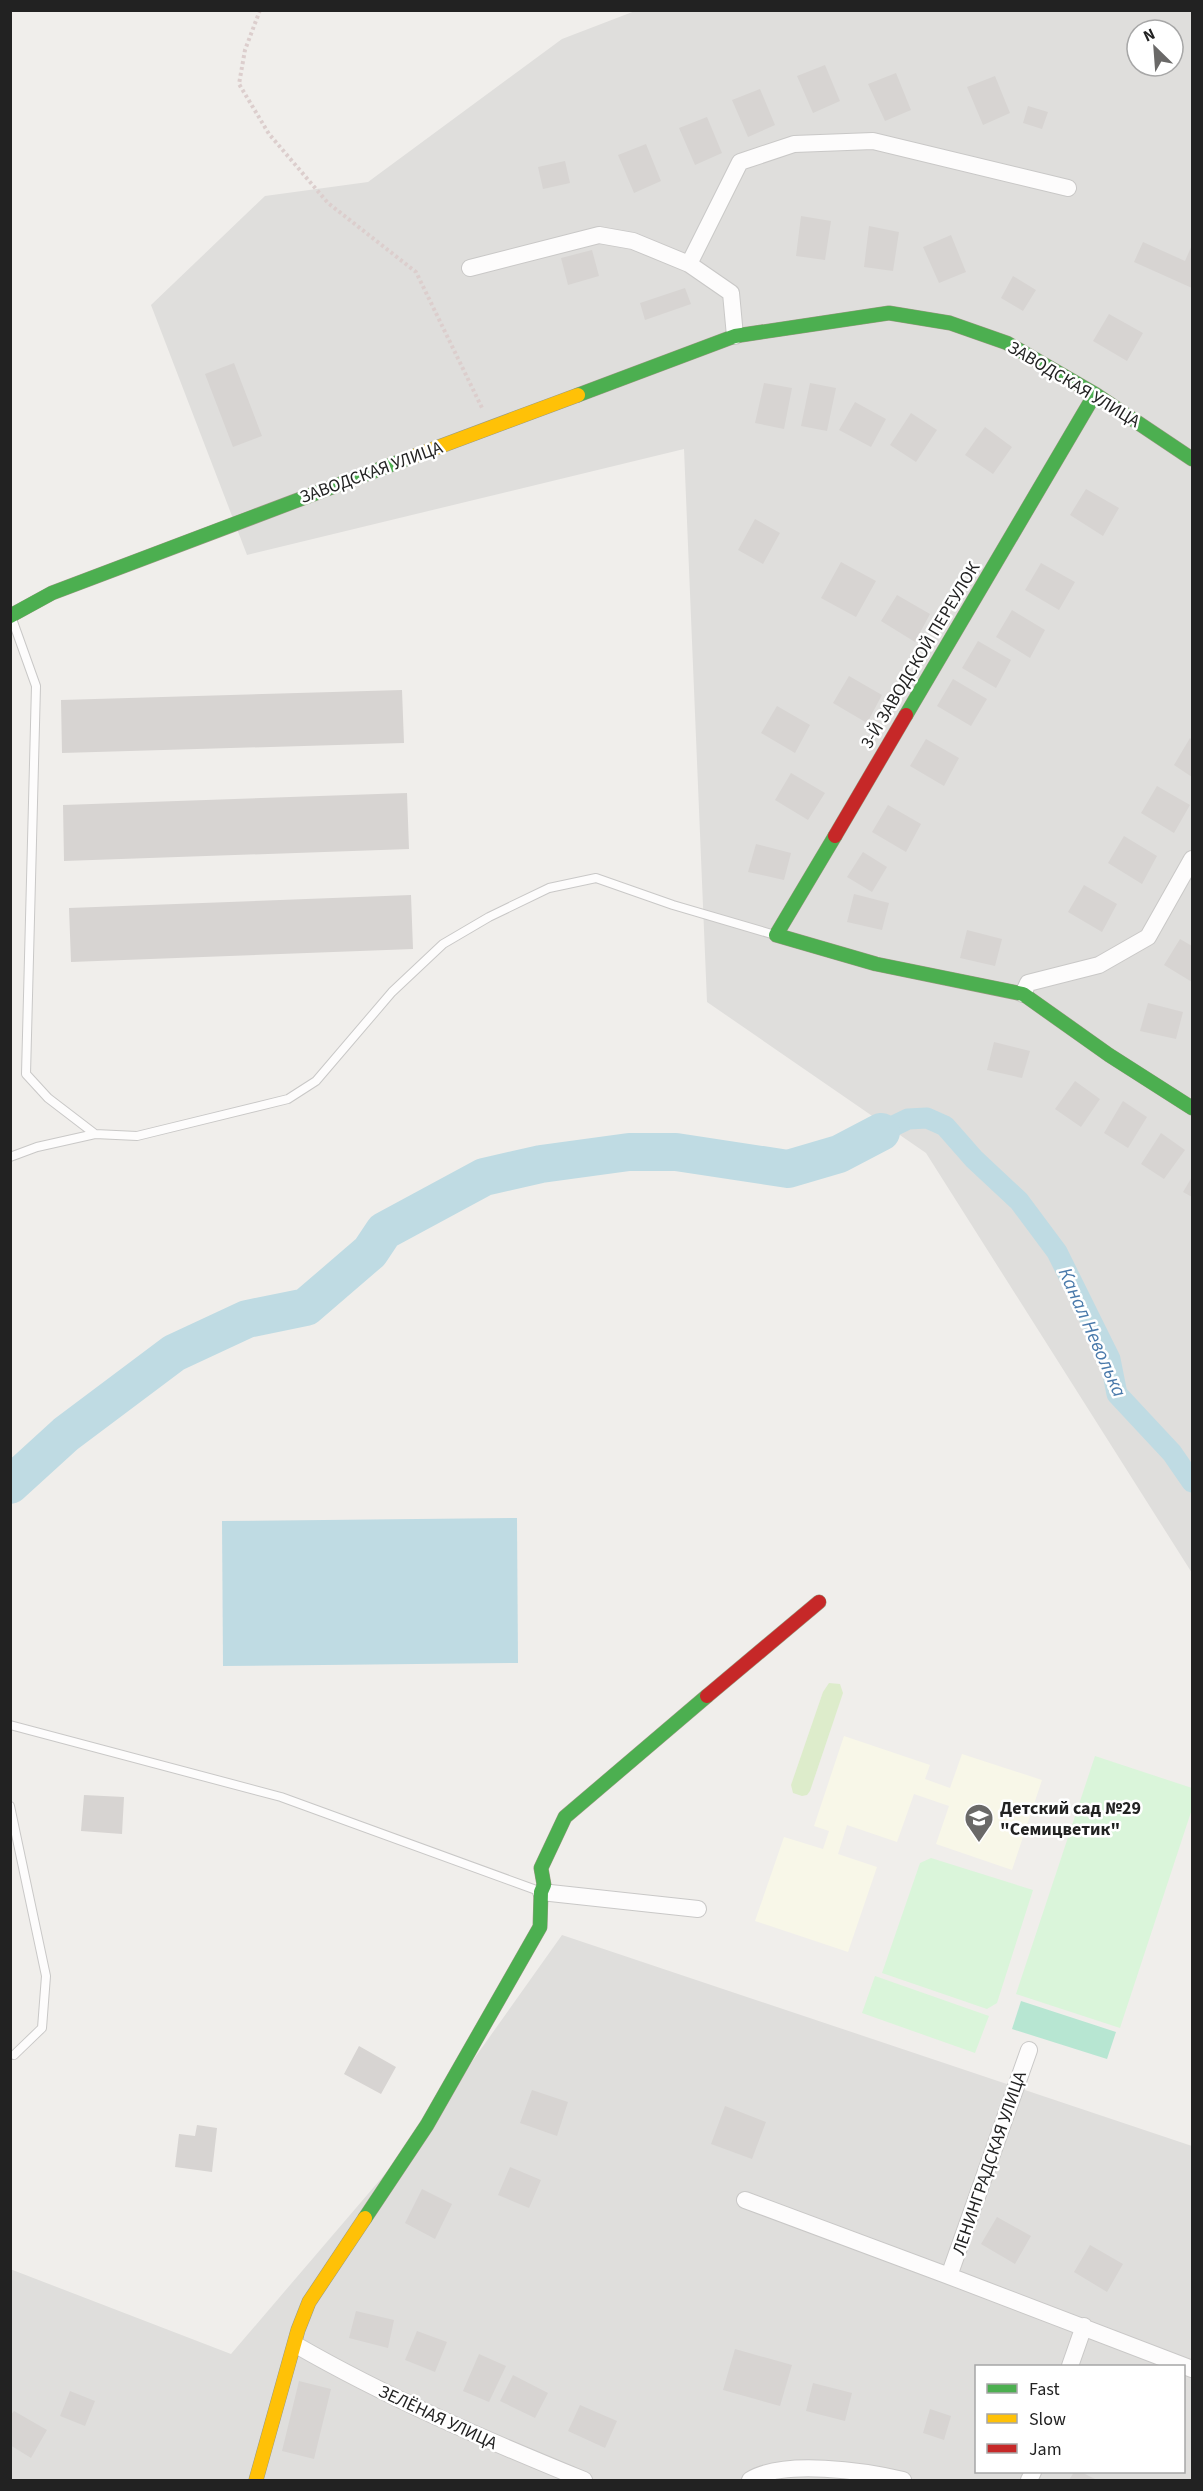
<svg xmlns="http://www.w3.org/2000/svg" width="1203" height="2491" font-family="'Source Sans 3',sans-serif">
  <rect width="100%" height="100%" fill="#f0eeeb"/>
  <!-- residential -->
  <path fill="#dfdedc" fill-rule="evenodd" d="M635,11h557v1562l-266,-420 -219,-151 -23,-553 -437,106 -96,-250 114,-109 103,-14 194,-143zM1137,30h36v36h-36z
    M562,1935l630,211v334h-1181l-1,-211 221,85 196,-229zM976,2366h208v106h-208z"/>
  <!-- education -->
  <path fill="#f8f7e8" d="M844,1736l86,29 -5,14 25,9 12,-34 80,26 -30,90 -76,-26 13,-38 -35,-12 -17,48 -50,-17 -9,29 39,13 -29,85 -93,-31 29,-84 39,12 6,-18 -15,-5z"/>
  <!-- grass -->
  <path fill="#ddeccb" d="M829,1683l11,1 3,9 -33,98 -3,4 -5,1 -9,-3 -2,-8 32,-93z"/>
  <!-- park -->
  <path fill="#daf5da" d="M1095,1756l97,32v21l-72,219 -104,-34z
    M931,1858l102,32 -36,113 -10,6 -105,-36 38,-110z
    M875,1976l114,40 -14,37 -113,-40z"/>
  <!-- pitch -->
  <path fill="#b7e6d2" d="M1021,2001l95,31 -9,27 -95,-30z"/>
  <!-- water -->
  <path fill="#bfdbe3" d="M517,1518l1,145 -295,3 -1,-145z"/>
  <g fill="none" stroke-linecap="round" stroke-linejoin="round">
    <!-- canal -->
    <path stroke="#bfdbe3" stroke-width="21" d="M881,1132l27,-13 19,-1 18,8 29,33 45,42 38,51 53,107 7,35 55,59 20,29"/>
    <!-- river -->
    <path stroke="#bfdbe3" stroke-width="38" d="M10,1485l56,-51 108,-81 73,-34 59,-12 64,-55 14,-21 100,-54 57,-13 88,-12h47l112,17 51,-15 42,-22"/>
  </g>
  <!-- building -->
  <path fill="#d7d4d2" d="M825,65l15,36 -27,12 -16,-37z
    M896,73l15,37 -26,11 -17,-37z
    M995,76l15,37 -27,12 -16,-38z
    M760,89l15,36 -27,12 -16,-37z
    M1028,106l20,6 -6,17 -19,-6z
    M707,117l15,36 -27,12 -16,-37z
    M646,144l15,37 -27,12 -16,-38z
    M565,161l5,22 -27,6 -5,-22z
    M801,216l30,5 -6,39 -29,-4z
    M869,226l30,6 -6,39 -29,-4z
    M951,235l15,37 -27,11 -16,-36z
    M1143,242l42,19 7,-16v43l-58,-26z
    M592,250l7,26 -31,9 -7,-27z
    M1013,276l23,14 -13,21 -22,-13z
    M685,288l6,16 -46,16 -5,-17z
    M1109,314l34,19 -16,28 -34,-20z
    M234,363l28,73 -29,11 -28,-73z
    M764,383l28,5 -8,41 -29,-6z
    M810,383l26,5 -9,43 -26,-5z
    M855,402l31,17 -15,28 -32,-17z
    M911,413l26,17 -21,32 -26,-17z
    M985,427l27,20 -19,27 -28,-19z
    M1086,489l33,19 -16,28 -33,-21z
    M755,519l25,14 -17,31 -25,-14z
    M841,562l35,19 -20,36 -35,-19z
    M1041,563l34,19 -16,28 -34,-20z
    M897,595l33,19 -15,28 -34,-21z
    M1012,610l33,20 -15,28 -34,-21z
    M978,641l33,19 -15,28 -34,-20z
    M849,676l33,19 -15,28 -34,-20z
    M953,679l34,20 -16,27 -34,-20z
    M402,690l2,53 -342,10 -1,-53z
    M777,706l33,19 -15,28 -34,-20z
    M1190,738l2,2v37l-18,-12z
    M926,739l33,19 -15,28 -34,-20z
    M791,773l34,20 -17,27 -33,-20z
    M1157,786l33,19 -16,28 -33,-20z
    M407,793l2,56 -345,12 -1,-56z
    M888,805l33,19 -15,28 -34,-20z
    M1124,836l33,20 -15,28 -34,-21z
    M756,844l35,9 -7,27 -36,-8z
    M863,852l24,15 -15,25 -25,-15z
    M1084,885l33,19 -15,28 -34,-20z
    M854,894l35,9 -7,27 -35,-8z
    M411,895l2,54 -342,13 -2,-54z
    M967,930l35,9 -7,27 -35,-8z
    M1180,939l12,7v36l-28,-17z
    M1148,1003l35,9 -7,27 -36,-8z
    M994,1042l36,9 -8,27 -35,-8z
    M1075,1081l25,18 -19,28 -26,-18z
    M1123,1101l24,16 -19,31 -24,-15z
    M1161,1133l24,17 -21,29 -23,-15z
    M1192,1177v20l-9,-5z
    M84,1795l40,2 -2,37 -41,-3z
    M359,2046l37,21 -15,27 -37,-20z
    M532,2090l36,12 -11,34 -37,-13z
    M725,2106l41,16 -14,37 -41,-15z
    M197,2125l20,3 -5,44 -37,-5 4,-33 16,2z
    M510,2167l31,13 -12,28 -31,-13z
    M422,2189l30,15 -17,35 -30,-16z
    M997,2217l34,19 -16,28 -34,-20z
    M1090,2245l33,19 -16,28 -33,-20z
    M356,2311l38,9 -6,28 -39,-10z
    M417,2331l30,11 -12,30 -30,-12z
    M735,2349l57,16 -12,41 -57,-16z
    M479,2354l27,12 -17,36 -26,-11z
    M513,2375l35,18 -13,25 -35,-17z
    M299,2381l32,8 -17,70 -32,-8z
    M813,2383l39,10 -7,28 -39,-10z
    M70,2391l25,10 -10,25 -25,-10z
    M580,2405l37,16 -12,27 -37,-17z
    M930,2409l21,7 -7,24 -21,-7z
    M14,2411l33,19 -16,28 -21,-13v-29z
    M1074,2472h7l16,8h-28z"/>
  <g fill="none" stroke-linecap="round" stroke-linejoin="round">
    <!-- lane casing -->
    <g stroke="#c9c8c7" stroke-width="10">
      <path id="lane" d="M11,616l25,70 -10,388 22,24 47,36 42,2 151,-37 28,-18 76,-89 51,-48 46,-27 60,-29 47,-10 77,27 102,30
        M10,1157l27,-10 58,-13
        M10,1725l271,72 258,94
        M10,1806l36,170 -4,52 -28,27"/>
    </g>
    <!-- street casing -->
    <g stroke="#c9c8c7" stroke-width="18">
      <path id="street" d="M689,264l51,-102 54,-18 79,-3 195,47
        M470,268l129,-33 34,6 56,23 42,29 4,43
        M1023,994l5,-11 71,-18 49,-28 44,-78
        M541,1892l157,17
        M1029,2050l-80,226 243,93
        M745,2200l204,76
        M296,2345c92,53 190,95 288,135
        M1070,2366l14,-40
        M750,2480c33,-21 115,-9 153,0
        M1029,2480l4,-8"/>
    </g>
    <!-- fast casing -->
    <g stroke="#999a82" stroke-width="15">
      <path id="fast" d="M578,395l157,-59 154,-23 61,10 57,20 88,51 97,65
        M10,616l42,-23 357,-135
        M906,715l189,-321
        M835,836l-59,99 100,29 147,30 86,61 83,53
        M365,2218l62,-93 113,-198 1,-35 3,-7 -3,-17 24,-51 142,-121"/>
    </g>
    <!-- slow casing -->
    <g stroke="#999a82" stroke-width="15">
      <path id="slow" d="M409,458l169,-63
        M256,2480l42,-150 11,-28 56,-84"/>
    </g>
    <!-- jam casing -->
    <g stroke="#999a82" stroke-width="15">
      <path id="jam" d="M835,836l71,-121
        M707,1696l112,-94"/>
    </g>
    <!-- path -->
    <path stroke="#dccecd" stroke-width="4" stroke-dasharray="3 3" stroke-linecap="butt" d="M260,10l-15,40 -6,34 30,50 59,69 88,69 67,138"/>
    <!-- lane -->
    <use href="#lane" stroke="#fdfcfc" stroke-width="8"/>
    <!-- street -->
    <use href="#street" stroke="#fdfcfc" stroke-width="16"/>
    <!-- fast -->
    <use href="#fast" stroke="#4caf50" stroke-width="14"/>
    <!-- slow -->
    <use href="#slow" stroke="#ffc107" stroke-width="14"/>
    <!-- jam -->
    <use href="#jam" stroke="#c62828" stroke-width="14"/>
  </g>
  <!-- icons -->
  <defs>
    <g id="school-pin" transform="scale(1.5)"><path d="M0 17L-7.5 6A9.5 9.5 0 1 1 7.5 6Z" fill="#6a6968" stroke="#fff"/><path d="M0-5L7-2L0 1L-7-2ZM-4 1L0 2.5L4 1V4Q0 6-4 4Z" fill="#fff"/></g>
  </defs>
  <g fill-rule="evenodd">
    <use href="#school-pin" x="979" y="1818"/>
  </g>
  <g text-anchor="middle" stroke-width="5" stroke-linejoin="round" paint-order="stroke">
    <!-- street labels -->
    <g font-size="18" fill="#222" stroke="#fff">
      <text transform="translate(1074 384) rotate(31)" y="6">ЗАВОДСКАЯ УЛИЦА</text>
      <text transform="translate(371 472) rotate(-20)" y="6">ЗАВОДСКАЯ УЛИЦА</text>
      <text transform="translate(920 655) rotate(-59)" y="6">3-Й ЗАВОДСКОЙ ПЕРЕУЛОК</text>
      <text transform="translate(989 2163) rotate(-71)" y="6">ЛЕНИНГРАДСКАЯ УЛИЦА</text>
      <text transform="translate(438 2417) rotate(25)" y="6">ЗЕЛЁНАЯ УЛИЦА</text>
    </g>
    <!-- poi labels -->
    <g font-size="18" font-weight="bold" fill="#222" stroke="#fff" text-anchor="start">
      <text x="1000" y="1814">Детский сад №29<tspan x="1000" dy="21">"Семицветик"</tspan></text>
    </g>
    <!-- water labels -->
    <g font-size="20" font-style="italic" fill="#4a7aab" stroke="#fff">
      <text transform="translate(1093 1332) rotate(66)" y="7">Канал Неволька</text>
    </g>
  </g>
  <!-- border -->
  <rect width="1203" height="2491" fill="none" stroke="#222222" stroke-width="24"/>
  <!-- legend -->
  <rect x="975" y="2365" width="210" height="108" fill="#ffffff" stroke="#a7a7a7" stroke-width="1.5"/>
  <rect x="987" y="2384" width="30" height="9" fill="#4caf50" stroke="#a7a7a7" stroke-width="1.5"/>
  <text x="1029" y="2395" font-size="18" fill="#222222">Fast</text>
  <rect x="987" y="2414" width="30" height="9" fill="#ffc107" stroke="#a7a7a7" stroke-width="1.5"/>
  <text x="1029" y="2425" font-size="18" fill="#222222">Slow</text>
  <rect x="987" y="2444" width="30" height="9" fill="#c62828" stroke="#a7a7a7" stroke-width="1.5"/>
  <text x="1029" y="2455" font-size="18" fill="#222222">Jam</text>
  <!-- north arrow -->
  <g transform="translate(1155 48) rotate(335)"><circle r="28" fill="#ffffff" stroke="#a7a7a7" stroke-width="1.5"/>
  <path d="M0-4.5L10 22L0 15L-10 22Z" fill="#6a6968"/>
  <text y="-9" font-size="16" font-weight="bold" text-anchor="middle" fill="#222222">N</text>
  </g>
</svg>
